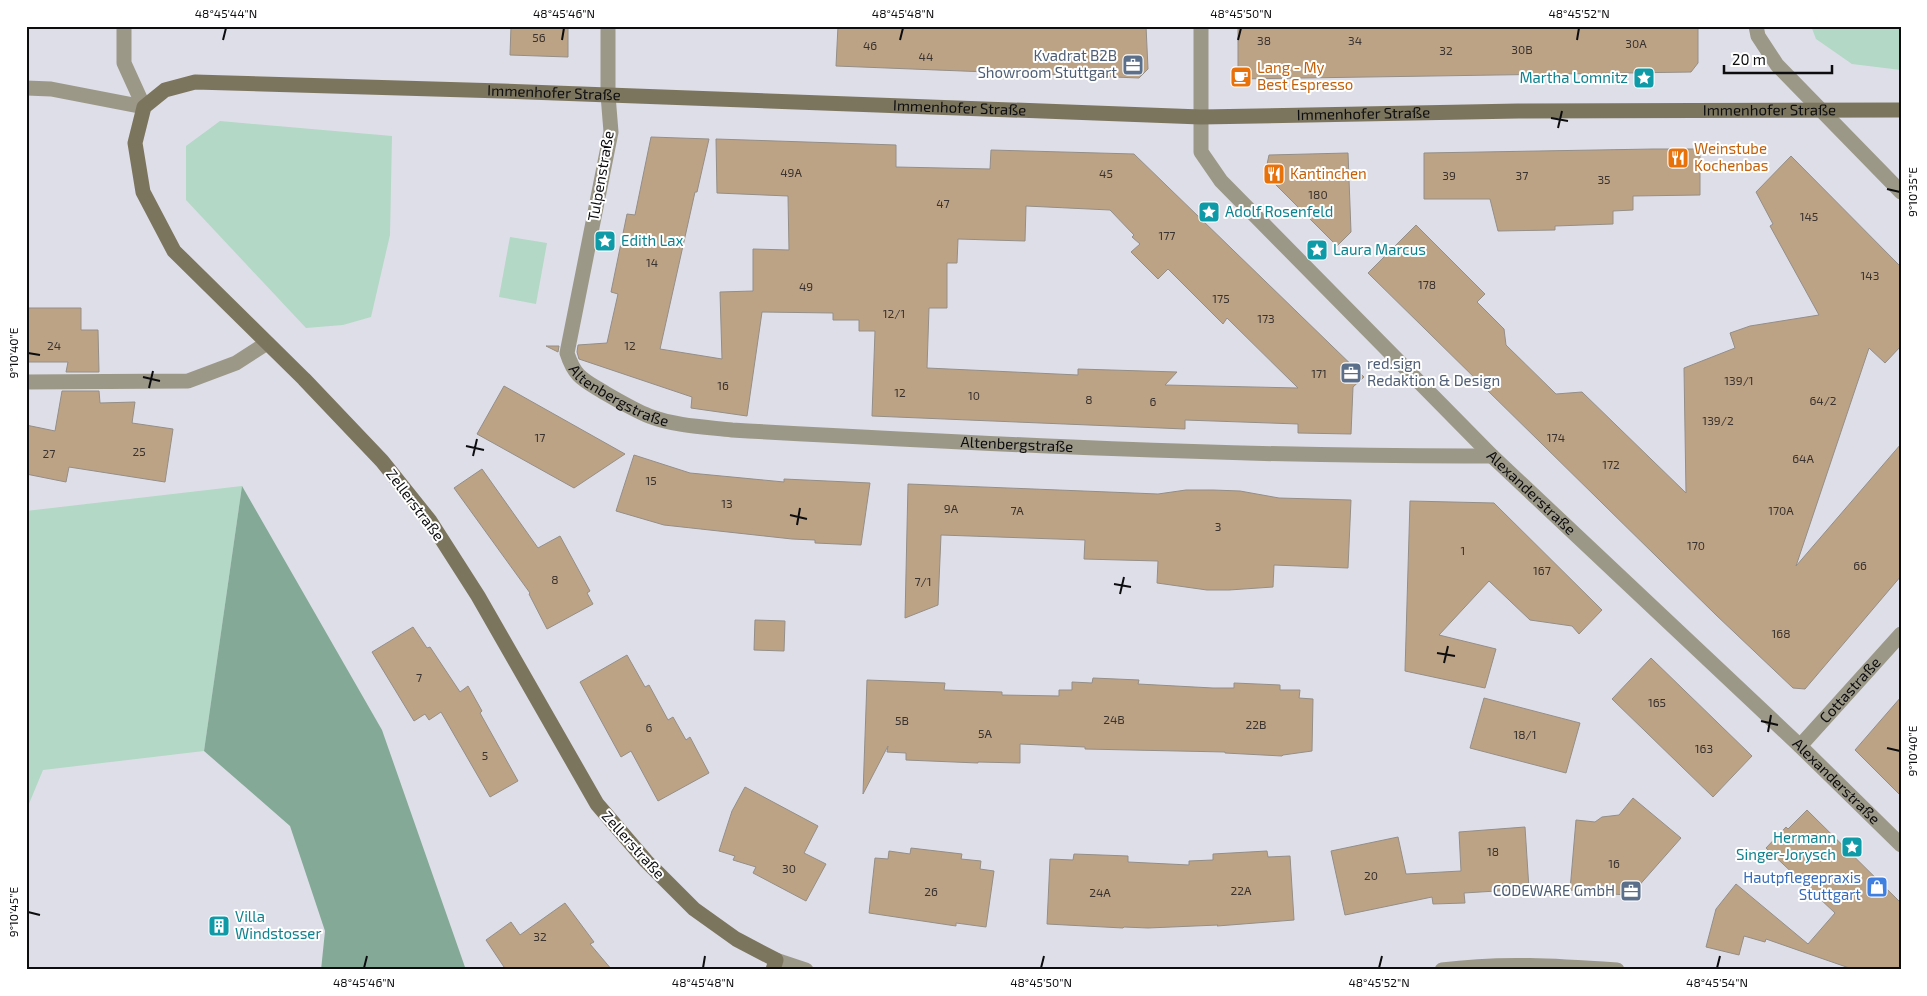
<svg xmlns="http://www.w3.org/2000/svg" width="1927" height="996" font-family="'Exo 2',sans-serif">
  <rect width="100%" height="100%" fill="#dedee8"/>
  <!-- green -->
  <path fill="#b3d8c5" d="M1811,26h90v44l-49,-6 -36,-25z
    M220,121l172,15 -2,99 -19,82 -28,8 -37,3 -120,-128v-54z
    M510,237l37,6 -11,61 -37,-7z
    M242,486l-38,265 -161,19 -17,41v-300z"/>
  <!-- forest -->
  <path fill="#84aa97" d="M242,486l140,244 84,240h-145l4,-39 -35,-105 -86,-75z"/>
  <!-- building -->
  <path fill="#bda386" stroke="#948e87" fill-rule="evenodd" d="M511,26h57v31l-58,-2z
    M838,26h308l2,43 -9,9 -303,-12z
    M1238,26h460v37l-7,9 -453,7z
    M651,137l58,2 -12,53h-2l-35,157 62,10 -2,-67 33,-1v-42l36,1 -1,-54 -71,-3 -1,-54 180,6v22l94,2 1,-19 143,4 230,223 -11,10 -2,47 -53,-1v-9l-113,-4v9l-313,-13 3,-85h-16v-11h-26v-7l-71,-1 -15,104 -56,-8 1,-11 -113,-38 -2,-7 1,-7 29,-2 11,-49 -7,-2 16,-78 8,1zM1026,206l84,4 24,25 -2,2 8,7 -9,8 27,27 10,-10 55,55 4,-6 71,70 -133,-3 12,-13 -99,-3v6l-151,-7 2,-60h18v-45h10l1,-24 67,2z
    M1654,149h46v46l-67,1v14l-20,1v13l-58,2v4l-57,1 -8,-32h-66v-46z
    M1348,153l3,79 -14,14 -72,-72 4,-19z
    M1791,156l110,111v79l-16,17 -16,-15 -73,218 105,-122v132l-96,113 -12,-1 -77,-73 -348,-342 48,-48 69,69 -8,8 27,27 2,16 50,49 26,-2 104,101 -2,-125 51,-20 -5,-15 20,-7 69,-11 -49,-89 3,-2 -17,-32z
    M26,308h55v22h17l1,42h-33l2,-10h-42z
    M546,346h13l-1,6z
    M504,386l121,68 -51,34 -97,-54z
    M62,391h37l1,12 35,-1 -3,21 41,6 -8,53 -96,-15 -3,15 -40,-8v-49l29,6z
    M634,455l56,18 94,9v-3l86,4 -9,62 -46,-2v-3l-23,-1 -128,-14 -48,-14z
    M482,469l56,79 22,-12 30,55 -3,2 6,11 -46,25 -18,-35 1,-1 -76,-105z
    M908,484l250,10 28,-4h27l27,1 39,7 72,2 -3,68 -74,-3 -1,22 -44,3h-22l-50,-7 1,-22 -74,-2 1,-19 -144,-5 -3,70 -33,13z
    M1410,501l84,2 108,107 -23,24 -7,-8 -42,-6 -41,-39 -50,54 57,14 -11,39 -80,-17z
    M755,620l30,1 -1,30 -30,-1z
    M413,627l14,21 3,-1 30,45 8,-6 14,25 -2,2 38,68 -28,16 -49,-85 -12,8 -4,-6 -11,7 -42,-69z
    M627,655l18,32 4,-2 19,35 5,-3 13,23 4,-3 19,36 -51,28 -27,-50 -10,6 -41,-75z
    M1651,658l101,98 -39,41 -101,-98z
    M1093,678l46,2 -1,4 75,4h21v-5l46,2v5h20l-1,8 14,1 -1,52 -29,4 -1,1 -57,-3v-1l-140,-3v-2l-65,-3v19l-42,-1v1l-72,-3v-7l-19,-1 1,-6 -25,48 4,-114 78,3 -1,7 58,2v3l57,1v-6h13v-8l20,1z
    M1901,697v99l-46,-46z
    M1484,698l96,25 -14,50 -96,-25z
    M745,787l73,39 -14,27 22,11 -20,37 -53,-28 3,-6 -23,-7 2,-4 -16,-5 13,-40z
    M1633,798l48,40 -45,51 -11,6 -55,-5 6,-70 19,2 7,-5 17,-2z
    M1807,810l94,93v67h-46l-89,-31 -1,3 -21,-6 -5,19 -33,-8 10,-38 20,-25 72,60 27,-31 -69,-65 20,-21 2,2z
    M1525,827l4,62 -65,4 1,10 -32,1 -1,-7 -87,18 -14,-64 67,-14 8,37 55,-3 -2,-39z
    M911,848l51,6 -1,5 20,2 -1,8 14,2 -8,56 -30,-4v3l-87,-13 6,-55 13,1 1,-8 21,3z
    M1267,851l1,6 22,-1 4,64 -77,6 1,-1 -70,3 -24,-1 -1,1 -76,-4 3,-65 23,1 1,-6 54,2v6l61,3v-4l24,-1v-6z
    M565,903l29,39 -4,2 22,26h-106l-20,-30 25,-18 9,13z"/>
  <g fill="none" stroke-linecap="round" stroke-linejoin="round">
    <!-- minor -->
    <g stroke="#9c9888" stroke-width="15">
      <path d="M124,26v37l20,44"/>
      <path id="s1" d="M608,26v69l3,37 -44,221c8,25 17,27 38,40 14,8 29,17 44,23 26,10 56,11 83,14 253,14 507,27 760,26"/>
      <path id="s2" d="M1201,26v126l20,29 271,275 308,290 101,99"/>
      <path d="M26,88l25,1 93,18"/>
      <path d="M26,382l162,-1 48,-18 31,-20"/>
      <path id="s3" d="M1800,746l101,-112"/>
    </g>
    <!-- tertiary -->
    <path stroke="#9c9888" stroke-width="15" d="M1756,26l2,10 19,29 124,127
      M776,960l30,10
      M1442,970c59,-8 117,-4 175,0"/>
    <!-- secondary -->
    <path stroke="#7c755e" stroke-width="15" id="s4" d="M773,970l3,-10 -40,-21 -42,-30 -48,-48 -49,-57 -119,-208 -48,-75 -48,-60 -78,-82 -130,-128 -31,-59 -8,-49 9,-36 21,-17 30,-8 307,9 699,26 317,-6 383,-1"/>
  </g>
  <!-- ticks -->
  <path fill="none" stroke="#0d0d10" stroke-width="2" d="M223,40l3,-12M562,40l2,-12M900,40l3,-12M1238,40l3,-12M1577,40l2,-12M1551,118l17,3M1558,128l4,-17M1887,189l13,3M28,353l12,2M143,377l17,4M149,388l4,-17M466,446l18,4M473,456l4,-17M790,515l17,4M797,525l3,-17M1114,584l17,3M1120,594l4,-17M1437,653l18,3M1444,663l4,-17M1761,721l17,4M1768,732l3,-17M1887,748l13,3M28,912l12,3M364,968l3,-12M703,968l2,-12M1041,968l3,-12M1379,968l3,-12M1717,968l3,-12"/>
  <!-- icons -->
  <defs>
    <g id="office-square" transform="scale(1.125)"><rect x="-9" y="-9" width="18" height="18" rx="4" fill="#5c6f8a" stroke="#fff"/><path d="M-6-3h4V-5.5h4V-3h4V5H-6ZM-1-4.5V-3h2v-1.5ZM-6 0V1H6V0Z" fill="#fff"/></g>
    <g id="cafe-square" transform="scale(1.125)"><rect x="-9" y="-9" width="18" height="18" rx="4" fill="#e8710a" stroke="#fff"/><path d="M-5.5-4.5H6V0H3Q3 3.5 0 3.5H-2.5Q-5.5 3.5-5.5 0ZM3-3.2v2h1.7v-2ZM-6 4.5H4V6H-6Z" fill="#fff"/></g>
    <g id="sight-square" transform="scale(1.125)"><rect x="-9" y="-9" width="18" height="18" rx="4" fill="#0f9aa8" stroke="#fff"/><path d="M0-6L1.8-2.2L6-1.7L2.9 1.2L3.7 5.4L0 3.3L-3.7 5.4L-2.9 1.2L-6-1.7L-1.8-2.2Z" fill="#fff"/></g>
    <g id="restaurant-square" transform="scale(1.125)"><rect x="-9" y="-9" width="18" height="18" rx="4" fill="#e8710a" stroke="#fff"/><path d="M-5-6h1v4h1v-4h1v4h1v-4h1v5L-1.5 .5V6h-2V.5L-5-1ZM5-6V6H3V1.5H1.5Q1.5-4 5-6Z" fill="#fff"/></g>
    <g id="shop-square" transform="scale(1.125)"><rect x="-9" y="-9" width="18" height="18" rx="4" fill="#3f7fe0" stroke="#fff"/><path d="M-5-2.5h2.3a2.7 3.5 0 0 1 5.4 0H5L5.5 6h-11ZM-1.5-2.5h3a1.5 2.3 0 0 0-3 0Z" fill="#fff"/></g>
    <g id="building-square" transform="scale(1.125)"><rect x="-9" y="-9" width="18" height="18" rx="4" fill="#0f9aa8" stroke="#fff"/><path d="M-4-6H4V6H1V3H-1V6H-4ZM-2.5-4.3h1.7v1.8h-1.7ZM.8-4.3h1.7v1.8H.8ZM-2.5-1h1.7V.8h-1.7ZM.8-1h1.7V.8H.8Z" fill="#fff"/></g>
  </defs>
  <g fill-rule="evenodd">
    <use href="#office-square" x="1133" y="65"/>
    <use href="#cafe-square" x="1241" y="77"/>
    <use href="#sight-square" x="1644" y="78"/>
    <use href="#restaurant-square" x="1678" y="158"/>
    <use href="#restaurant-square" x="1274" y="174"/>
    <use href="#sight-square" x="1209" y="212"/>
    <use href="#sight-square" x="605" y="241"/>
    <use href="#sight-square" x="1317" y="250"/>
    <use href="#office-square" x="1351" y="373"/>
    <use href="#sight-square" x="1852" y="847"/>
    <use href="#shop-square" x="1877" y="887"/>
    <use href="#office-square" x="1631" y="891"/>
    <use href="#building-square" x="219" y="926"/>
  </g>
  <g text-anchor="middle" stroke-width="4" stroke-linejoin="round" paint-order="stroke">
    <!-- number labels -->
    <g font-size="12" fill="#39322e">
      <text x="539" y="42">56</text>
      <text x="1264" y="45">38</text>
      <text x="1355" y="45">34</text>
      <text x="1636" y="48">30A</text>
      <text x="870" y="50">46</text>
      <text x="1522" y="54">30B</text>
      <text x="1446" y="55">32</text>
      <text x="926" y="61">44</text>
      <text x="791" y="177">49A</text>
      <text x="1106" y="178">45</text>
      <text x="1449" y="180">39</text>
      <text x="1522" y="180">37</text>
      <text x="1604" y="184">35</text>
      <text x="1318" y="199">180</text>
      <text x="943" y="208">47</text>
      <text x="1809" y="221">145</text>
      <text x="1167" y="240">177</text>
      <text x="652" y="267">14</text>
      <text x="1870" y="280">143</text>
      <text x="1427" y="289">178</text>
      <text x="806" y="291">49</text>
      <text x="1221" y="303">175</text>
      <text x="894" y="318">12/1</text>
      <text x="1266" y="323">173</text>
      <text x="54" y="350">24</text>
      <text x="630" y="350">12</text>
      <text x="1319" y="378">171</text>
      <text x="1739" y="385">139/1</text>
      <text x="723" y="390">16</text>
      <text x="900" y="397">12</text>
      <text x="974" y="400">10</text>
      <text x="1089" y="404">8</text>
      <text x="1823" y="405">64/2</text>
      <text x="1153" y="406">6</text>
      <text x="1718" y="425">139/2</text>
      <text x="540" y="442">17</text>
      <text x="1556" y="442">174</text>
      <text x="139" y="456">25</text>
      <text x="49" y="458">27</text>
      <text x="1803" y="463">64A</text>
      <text x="1611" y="469">172</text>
      <text x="651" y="485">15</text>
      <text x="727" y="508">13</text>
      <text x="951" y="513">9A</text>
      <text x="1017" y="515">7A</text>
      <text x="1781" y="515">170A</text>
      <text x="1218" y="531">3</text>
      <text x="1696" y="550">170</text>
      <text x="1463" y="555">1</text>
      <text x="1860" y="570">66</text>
      <text x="1542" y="575">167</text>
      <text x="555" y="584">8</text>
      <text x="923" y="586">7/1</text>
      <text x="1781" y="638">168</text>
      <text x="419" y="682">7</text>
      <text x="1657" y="707">165</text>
      <text x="1114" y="724">24B</text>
      <text x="902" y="725">5B</text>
      <text x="1256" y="729">22B</text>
      <text x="649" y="732">6</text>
      <text x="985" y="738">5A</text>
      <text x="1525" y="739">18/1</text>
      <text x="1704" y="753">163</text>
      <text x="485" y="760">5</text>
      <text x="1493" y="856">18</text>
      <text x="1614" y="868">16</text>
      <text x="789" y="873">30</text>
      <text x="1371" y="880">20</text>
      <text x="1241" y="895">22A</text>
      <text x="931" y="896">26</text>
      <text x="1100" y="897">24A</text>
      <text x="540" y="941">32</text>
    </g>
    <!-- service labels -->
    <g font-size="15" fill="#4e5e75" stroke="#fff" text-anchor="end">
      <text x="1117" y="61">Kvadrat B2B<tspan x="1117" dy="17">Showroom Stuttgart</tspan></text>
      <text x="1367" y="369" text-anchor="start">red.sign<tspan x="1367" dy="17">Redaktion &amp; Design</tspan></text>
      <text x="1615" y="896">CODEWARE GmbH</text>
    </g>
    <!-- food labels -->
    <g font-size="15" fill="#c56008" stroke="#fff" text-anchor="start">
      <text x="1257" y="73">Lang - My<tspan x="1257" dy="17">Best Espresso</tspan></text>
      <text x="1694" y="154">Weinstube<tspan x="1694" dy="17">Kochenbas</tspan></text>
      <text x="1290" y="179">Kantinchen</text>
    </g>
    <!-- culture labels -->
    <g font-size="15" fill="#0d838f" stroke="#fff" text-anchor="start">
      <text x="1628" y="83" text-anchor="end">Martha Lomnitz</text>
      <text x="1225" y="217">Adolf Rosenfeld</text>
      <text x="621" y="246">Edith Lax</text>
      <text x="1333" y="255">Laura Marcus</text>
      <text x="1836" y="843" text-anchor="end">Hermann<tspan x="1836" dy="17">Singer-Jorysch</tspan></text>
      <text x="235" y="922">Villa<tspan x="235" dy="17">Windstosser</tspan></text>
    </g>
    <!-- street labels -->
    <g font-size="15" fill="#0d0d10" stroke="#fff">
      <text dy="5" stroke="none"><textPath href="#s4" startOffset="1522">Immenhofer Straße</textPath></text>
      <text dy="5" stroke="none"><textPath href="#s4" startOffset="1928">Immenhofer Straße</textPath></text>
      <text dy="5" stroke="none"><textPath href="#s4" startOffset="2738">Immenhofer Straße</textPath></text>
      <text dy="5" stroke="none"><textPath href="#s4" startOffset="2332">Immenhofer Straße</textPath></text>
      <text transform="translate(601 176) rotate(-80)" y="5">Tulpenstraße</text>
      <text dy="5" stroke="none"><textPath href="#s1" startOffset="402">Altenbergstraße</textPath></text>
      <text dy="5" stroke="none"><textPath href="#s1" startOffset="808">Altenbergstraße</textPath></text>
      <text dy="5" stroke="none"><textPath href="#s2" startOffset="601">Alexanderstraße</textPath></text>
      <text transform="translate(415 505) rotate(53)" y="5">Zellerstraße</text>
      <text dy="5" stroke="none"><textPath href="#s3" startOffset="75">Cottastraße</textPath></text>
      <text dy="5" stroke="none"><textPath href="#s2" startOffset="1021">Alexanderstraße</textPath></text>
      <text transform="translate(633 845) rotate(48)" y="5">Zellerstraße</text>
    </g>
    <!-- shop labels -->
    <g font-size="15" fill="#366cbe" stroke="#fff" text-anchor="end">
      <text x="1861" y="883">Hautpflegepraxis<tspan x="1861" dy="17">Stuttgart</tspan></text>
    </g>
  </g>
  <!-- border -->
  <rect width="1927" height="996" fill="none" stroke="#ffffff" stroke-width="55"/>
  <!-- scale -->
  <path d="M1724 65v8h108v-8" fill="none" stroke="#0d0d10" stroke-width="2.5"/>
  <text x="1732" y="65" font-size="15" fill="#0d0d10" stroke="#ffffff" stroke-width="4" paint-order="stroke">20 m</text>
  <rect x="28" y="28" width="1872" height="940" fill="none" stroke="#0d0d10" stroke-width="2"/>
  <g font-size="12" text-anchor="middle" fill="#0d0d10">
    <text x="226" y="18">48°45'44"N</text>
    <text x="564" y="18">48°45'46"N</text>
    <text x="903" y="18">48°45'48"N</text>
    <text x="1241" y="18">48°45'50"N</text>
    <text x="1579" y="18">48°45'52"N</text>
    <text transform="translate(1913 192) rotate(-90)" y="4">9°10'35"E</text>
    <text transform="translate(14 353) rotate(-90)" y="4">9°10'40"E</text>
    <text transform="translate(1913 751) rotate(-90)" y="4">9°10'40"E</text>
    <text transform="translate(14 912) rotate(-90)" y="4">9°10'45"E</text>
    <text x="364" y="987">48°45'46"N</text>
    <text x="703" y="987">48°45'48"N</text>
    <text x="1041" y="987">48°45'50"N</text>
    <text x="1379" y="987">48°45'52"N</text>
    <text x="1717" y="987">48°45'54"N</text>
  </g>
</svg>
